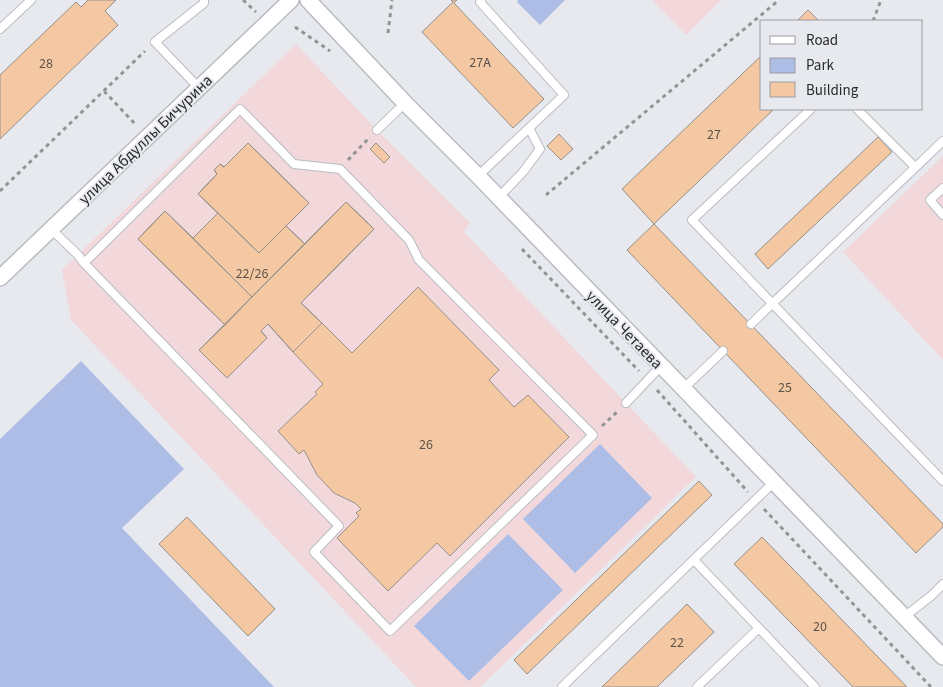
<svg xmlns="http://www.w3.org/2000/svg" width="943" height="687" font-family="'Source Sans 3',sans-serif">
  <rect width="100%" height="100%" fill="#e7e9ef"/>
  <!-- education -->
  <path fill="#f2d8db" d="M652,0h69l-35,35z
    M296,44l81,86 93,93 -6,9 232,245 -216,210h-64l-345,-367 -9,-50z
    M943,156v204l-100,-108z"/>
  <!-- green -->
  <path fill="#aebde6" d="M518,0h47l-25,25 -23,-23z
    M81,361l103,108 -62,59 152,159h-274v-248z
    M600,444l52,54 -77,75 -52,-54z
    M508,534l55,56 -94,91 -55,-55z"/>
  <!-- building -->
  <path fill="#f3c8a2" stroke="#95908b" d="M88,0h28l-11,11 13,14 -118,114v-64l76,-73 5,5z
    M451,0h6l-3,3 90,96 -31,29 -91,-96 31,-30z
    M808,10l11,11h-22z
    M762,55v54h12l-120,115 -32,-35z
    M559,134l14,15 -12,11 -14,-14z
    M878,137l14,15 -124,117 -13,-15z
    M248,143l61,60 -23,23 19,18 41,-42 28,27 -73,74 21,20 -29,29 -25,-28 -7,7 6,7 -40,40 -28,-28 26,-25 -87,-86 27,-28 28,27 25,-25 -20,-19 19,-20 -3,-4 6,-6 4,3z
    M248,143l61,60 -50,50 -61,-59 19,-20 -3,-4 6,-6 4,3z
    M376,143l14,14 -6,6 -14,-14z
    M346,202l28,27 -73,74 21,20 -29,29 -25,-28 -7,7 6,7 -40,40 -28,-28z
    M165,211l87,86 -27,28 -87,-86z
    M218,213l41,40 27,-27 19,18 -53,53 -59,-59z
    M654,224l289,300v3l-27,26 -289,-303z
    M418,287l81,83 -10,10 25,27 14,-12 41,42 -119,119 -13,-13 -49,48 -51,-53 22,-22 -3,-3 5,-4 -6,-6 -21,-10 -17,-18 -13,-25 -5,4 -21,-23 39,-37 -2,-2 8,-8 -30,-32 29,-29 30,30z
    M699,481l13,14 -185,179 -13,-14z
    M187,517l88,92 -27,27 -89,-92z
    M762,537l145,150h-54l-119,-123z
    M687,604l27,28 -57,55h-55z"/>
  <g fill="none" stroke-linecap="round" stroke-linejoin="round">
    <!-- lane casing -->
    <g stroke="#b9bcc1" stroke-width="10">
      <path id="lane" d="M0,29l31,-29
        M199,88l-44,-46 49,-39v-3
        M240,109l54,55 46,5 69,71 10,20 174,175 -203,196 -76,-79 25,-26 -255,-263z
        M811,109l-119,111 251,261
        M857,109l58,58
        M377,130l28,-27
        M478,176l86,-81 -84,-93 1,-2
        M943,188l-13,12 13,15
        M499,197l24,-25 17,-23 -11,-21
        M51,229l27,26 6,8
        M751,324l192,-183
        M683,389l40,-38
        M626,403l35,-37
        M694,560l121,127
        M904,617l27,-21 12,-12
        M562,687l212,-205
        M697,687l62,-59"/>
    </g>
    <!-- street casing -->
    <g stroke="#b9bcc1" stroke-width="18">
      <path id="street" d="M308,0l97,103 73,73 465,481
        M0,278l291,-278"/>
    </g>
    <!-- path -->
    <path stroke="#929498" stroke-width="3" stroke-dasharray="4 4" stroke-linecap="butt" d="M243,0l13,12
      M873,21l8,-21
      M295,27l35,24
      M388,33l4,-33
      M104,91l32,34
      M348,160l20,-21
      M0,191l145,-140
      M546,195l233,-195
      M522,249l117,122
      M657,390l91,102
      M602,426l16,-15
      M764,509l167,178"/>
    <!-- lane -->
    <use href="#lane" stroke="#fff" stroke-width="8"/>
    <!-- street -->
    <use href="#street" stroke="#fff" stroke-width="15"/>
  </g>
  <g text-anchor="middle" stroke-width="4" stroke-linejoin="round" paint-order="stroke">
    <!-- number labels -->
    <g font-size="14" fill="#5c524a">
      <text x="480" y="67">27А</text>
      <text x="46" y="68">28</text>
      <text x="714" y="139">27</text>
      <text x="252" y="278">22/26</text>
      <text x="785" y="392">25</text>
      <text x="426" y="449">26</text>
      <text x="820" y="631">20</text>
      <text x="677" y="647">22</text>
    </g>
    <!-- street labels -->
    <g font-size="16" fill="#292a2c" stroke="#e7e9ef">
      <text transform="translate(145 139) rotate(-44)" y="6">улица Абдуллы Бичурина</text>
      <text transform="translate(625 329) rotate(46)" y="6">улица Четаева</text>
    </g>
  </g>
  <!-- legend -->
  <rect x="760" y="20" width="162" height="90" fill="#e7e9ef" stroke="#9b9da1"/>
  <rect x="770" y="36" width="25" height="8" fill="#ffffff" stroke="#9b9da1"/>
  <text x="806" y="45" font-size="15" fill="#292a2c">Road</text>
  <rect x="770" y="58" width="25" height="15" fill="#aebde6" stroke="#9b9da1"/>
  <text x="806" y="70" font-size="15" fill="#292a2c">Park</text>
  <rect x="770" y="82" width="25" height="15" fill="#f3c8a2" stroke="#9b9da1"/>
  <text x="806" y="95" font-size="15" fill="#292a2c">Building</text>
</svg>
